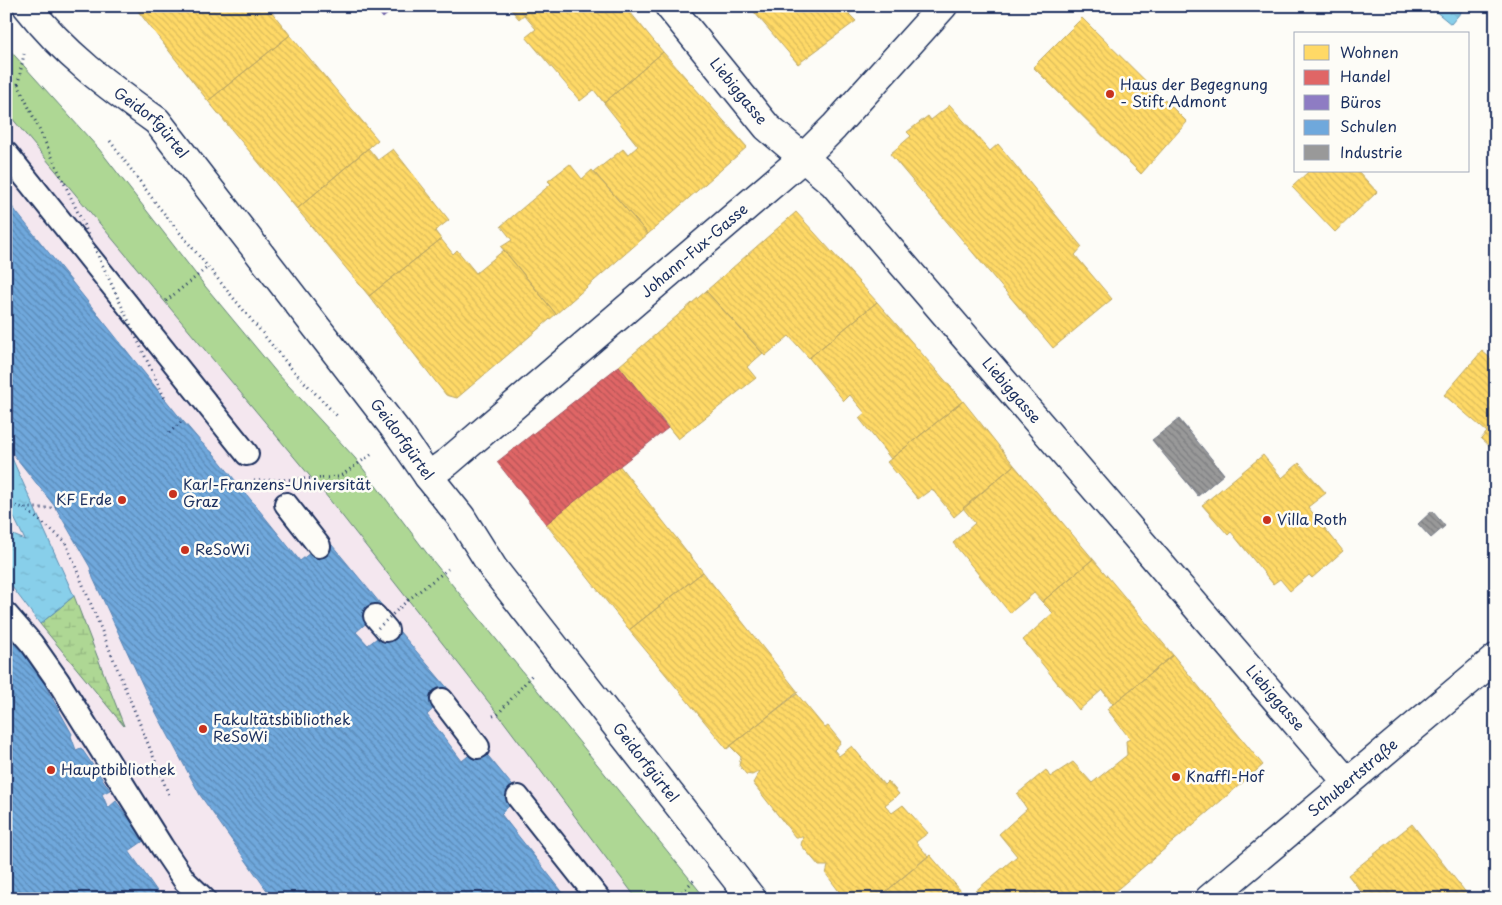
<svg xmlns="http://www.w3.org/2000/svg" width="1502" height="905" font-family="'Playpen Sans',sans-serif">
  <defs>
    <pattern id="wetland-marsh" width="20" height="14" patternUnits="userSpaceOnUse" patternTransform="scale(1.25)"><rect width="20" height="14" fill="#aed794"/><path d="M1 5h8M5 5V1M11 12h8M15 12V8" fill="none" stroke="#95b982"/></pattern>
    <pattern id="water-ripples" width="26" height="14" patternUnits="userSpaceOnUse" patternTransform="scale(1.25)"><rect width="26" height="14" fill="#88cfea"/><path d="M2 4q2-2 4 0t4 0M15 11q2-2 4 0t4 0" fill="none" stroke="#75b2cb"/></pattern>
    <pattern id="homes-back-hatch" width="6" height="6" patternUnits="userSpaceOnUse" patternTransform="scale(1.25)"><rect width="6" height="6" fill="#ffd966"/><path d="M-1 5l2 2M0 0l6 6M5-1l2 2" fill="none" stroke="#dabb5b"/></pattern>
    <pattern id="shops-back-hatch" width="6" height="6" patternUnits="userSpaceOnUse" patternTransform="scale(1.25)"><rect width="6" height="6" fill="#e06666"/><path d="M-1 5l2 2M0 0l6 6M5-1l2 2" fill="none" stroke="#b55457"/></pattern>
    <pattern id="offices-back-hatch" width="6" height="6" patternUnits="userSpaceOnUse" patternTransform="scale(1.25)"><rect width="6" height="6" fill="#8e7cc3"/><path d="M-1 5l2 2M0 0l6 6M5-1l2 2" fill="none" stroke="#7366a2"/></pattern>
    <pattern id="schools-back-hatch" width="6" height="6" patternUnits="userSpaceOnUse" patternTransform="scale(1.25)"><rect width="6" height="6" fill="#6fa8dc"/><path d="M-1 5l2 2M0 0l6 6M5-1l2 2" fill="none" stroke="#5a89b6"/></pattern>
    <pattern id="industry-back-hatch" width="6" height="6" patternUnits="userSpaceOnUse" patternTransform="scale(1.25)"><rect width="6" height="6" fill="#999"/><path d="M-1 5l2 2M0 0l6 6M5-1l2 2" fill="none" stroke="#7c7d80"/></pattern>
  </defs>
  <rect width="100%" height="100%" fill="#fdfcf7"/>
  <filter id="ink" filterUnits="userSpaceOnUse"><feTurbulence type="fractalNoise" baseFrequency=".02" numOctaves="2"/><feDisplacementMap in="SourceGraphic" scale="10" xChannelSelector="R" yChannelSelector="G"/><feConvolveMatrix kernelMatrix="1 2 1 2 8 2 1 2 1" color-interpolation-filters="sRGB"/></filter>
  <g filter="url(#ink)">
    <!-- built -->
    <path fill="#f4e7ef" d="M6,89l666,810h-666z"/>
    <!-- green -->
    <path fill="#aed794" stroke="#648379" d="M6,46l93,103 106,137 72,87 78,85 74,98 277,343h-69l-139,-185 -169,-215 -323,-388z"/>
    <!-- wetland -->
    <path fill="url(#wetland-marsh)" stroke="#648379" d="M74,596l50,130 -84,-102z"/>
    <!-- water -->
    <path fill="url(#water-ripples)" stroke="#5c8fb2" d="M1429,6h37l-15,18z
      M6,445l68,151 -34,28 -34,-45v-47l19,8 -19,-39z"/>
    <!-- homes -->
    <path fill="url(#homes-back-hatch)" stroke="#bba664" d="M134,6h133l23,29 -82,66z
      M508,6h26l-15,13z
      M534,6h91l38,46 -59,51 -10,-13 -14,11 -54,-64 10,-8 -12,-14z
      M749,6h110l-10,8 7,7 -58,43z
      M1082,18l105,104 -46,52 -108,-107z
      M290,35l88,105 -81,69 -89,-108z
      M663,52l84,95 -99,87 -54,-62 29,-23 5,6 10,-9 -34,-43z
      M950,105l40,46 8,-7 84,103 -7,8 37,44 -59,49 -163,-194 21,-18 -4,-4 21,-16 3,4z
      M368,148l10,12 15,-11 56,71 -14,11 6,8 -72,57 -72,-87z
      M570,164l12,15 10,-9 56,64 -92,80 -55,-67 11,-7 -11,-14 50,-42 -3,-3z
      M1309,171h49l19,21 -42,40 -43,-45z
      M796,212l81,90 -68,56 -20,-22 -24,20 -59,-65z
      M441,239l12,15 4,-4 19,23 28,-23 52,64 -99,84 -11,-3 -77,-99z
      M706,291l57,62 -16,14 9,11 -78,61 -59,-73z
      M877,302l86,99 -72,58 -32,-41 6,-5 -15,-18 -6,6 -35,-43z
      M1482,351l14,12v89l-15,-13 6,-7 -43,-37z
      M963,401l51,64 -60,52 -22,-28 -14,10 -31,-37z
      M1263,455l19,23 17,-15 27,30 -18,14 35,44 -31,27 -3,-3 -19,16 -10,-12 -7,5 -42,-52 -3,3 -26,-30z
      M619,465l84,107 -74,58 -83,-106z
      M1014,465l79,94 -51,43 -8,-9 -24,20 -57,-70 22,-20 -12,-15z
      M1093,559l80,96 -60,49 -11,-14 -23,20 -56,-70 30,-27 -11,-11z
      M703,572l95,120 -71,57 -98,-119z
      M1173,655l90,110 -157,134h-229l53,-44 37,43 50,-42 -18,-22 28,-25 -10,-15 29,-24 4,7 23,-15 19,21 35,-28 -1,-14 4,-2 -23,-30z
      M797,694l28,34 3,-2 13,16 -7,8 5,6 13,-10 32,39 4,-4 11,13 -14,11 7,8 11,-8 25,28 -12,9 12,14 -51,43h-24l-5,-6 -7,1 -15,-20 2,-8h-9l-18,-21 2,-8h-8l-42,-54 7,-12 -8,4 -6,-1 -7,-9 2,-8 -11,-11z
      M1412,824l59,75h-104l-19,-24z"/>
    <!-- shops -->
    <path fill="url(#shops-back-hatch)" stroke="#a55664" d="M619,366l49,62 -122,96 -49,-62z"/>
    <!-- offices -->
    <path fill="url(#offices-back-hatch)" stroke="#6c65a5" d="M374,6h23l-14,12z"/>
    <!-- schools -->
    <path fill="url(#schools-back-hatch)" stroke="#5684b6" d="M6,199l171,215 24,28 13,12 86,107 27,-22 57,69 -28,24 12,13 26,-20 56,66 -23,24 35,46 18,-15 40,49 -19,19 67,85h-199l-2,-3 -3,3h-91l-73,-104 -49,-92 -58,-125 -3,-11 -34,-59 -50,-63z
      M6,628l37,37 3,22 26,47 -1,2 5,14 5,-2 29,42 -8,4 6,14 8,-7 29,39 -16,11 30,43 -8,5h-145z"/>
    <!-- industry -->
    <path fill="url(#industry-back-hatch)" stroke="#737987" d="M1179,419l45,55 -26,22 -46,-56z
      M1432,511l13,15 -14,12 -13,-14z"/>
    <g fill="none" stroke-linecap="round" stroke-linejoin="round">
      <!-- service casing -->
      <g stroke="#1b2f5e" stroke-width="26">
        <path id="service" d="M6,153l241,301
          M286,504l33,42
          M6,614l26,30 26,37 104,166 23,34 19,18
          M375,616l12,14
          M442,700l36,47
          M518,797l81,102"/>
      </g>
      <!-- minor casing -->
      <g stroke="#1b2f5e" stroke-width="31">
        <g id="minor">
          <path id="s1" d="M27,6c37,48 82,81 130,115l242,313 29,42 33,41 32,51 259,331"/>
          <path id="s2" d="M669,6l98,121 66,56 514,599"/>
          <path id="s3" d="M428,476l20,-14 356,-305 30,-30 109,-121"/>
          <path id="s4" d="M1209,899l287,-241"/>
        </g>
      </g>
      <!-- path -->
      <path stroke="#1b2f5e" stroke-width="3" stroke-dasharray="1 4" stroke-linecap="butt" d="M18,84l6,-30
        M110,141l48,65 132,161 48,50
        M166,301l42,-34
        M169,433l12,-11
        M322,478l17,-1 33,-23
        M6,504l18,4h32
        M24,508l41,33 104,254
        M408,600l40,-31
        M493,716l5,-2 34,-39
        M675,899l19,-19"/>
      <!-- service -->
      <use href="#service" stroke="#fdfcf7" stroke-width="22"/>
      <!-- minor -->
      <use href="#minor" stroke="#fdfcf7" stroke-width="28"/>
      <!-- path-bridge -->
      <path stroke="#1b2f5e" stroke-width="3" stroke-dasharray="1 4" stroke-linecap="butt" d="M18,84l147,315
        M254,481l68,-3
        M378,628l30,-28"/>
    </g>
  </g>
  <!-- markers -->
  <g fill="#c8321e" stroke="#fdfcf7" stroke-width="2">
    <circle cx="1110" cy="94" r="5"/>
    <circle cx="173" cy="494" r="5"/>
    <circle cx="122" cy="500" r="5"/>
    <circle cx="1267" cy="520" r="5"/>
    <circle cx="185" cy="550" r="5"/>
    <circle cx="203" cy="729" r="5"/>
    <circle cx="51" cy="770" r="5"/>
    <circle cx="1176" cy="777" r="5"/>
  </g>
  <g text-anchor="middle" stroke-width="5" stroke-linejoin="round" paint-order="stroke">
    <!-- poi labels -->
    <g font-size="15" fill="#1b2f5e" stroke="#fdfcf7" text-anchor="start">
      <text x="1120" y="90">Haus der Begegnung<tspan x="1120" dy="17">- Stift Admont</tspan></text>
      <text x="183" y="490">Karl-Franzens-Universität<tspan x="183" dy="17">Graz</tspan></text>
      <text x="112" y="505" text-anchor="end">KF Erde</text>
      <text x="1277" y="525">Villa Roth</text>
      <text x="195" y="555">ReSoWi</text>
      <text x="213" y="725">Fakultätsbibliothek<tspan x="213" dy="17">ReSoWi</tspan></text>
      <text x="61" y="775">Hauptbibliothek</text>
      <text x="1186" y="782">Knaffl-Hof</text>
    </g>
    <!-- street labels -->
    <g font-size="15" fill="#1b2f5e" stroke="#fdfcf7">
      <text dy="5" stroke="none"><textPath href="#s2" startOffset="110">Liebiggasse</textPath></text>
      <text dy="5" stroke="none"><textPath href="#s1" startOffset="171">Geidorfgürtel</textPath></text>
      <text dy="5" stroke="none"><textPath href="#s3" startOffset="349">Johann-Fux-Gasse</textPath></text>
      <text dy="5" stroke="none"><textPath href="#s2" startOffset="516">Liebiggasse</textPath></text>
      <text dy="5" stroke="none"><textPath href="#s1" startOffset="576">Geidorfgürtel</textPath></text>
      <text dy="5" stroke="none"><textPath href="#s2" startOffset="921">Liebiggasse</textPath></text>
      <text dy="5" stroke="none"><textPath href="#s1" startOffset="981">Geidorfgürtel</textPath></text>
      <text dy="5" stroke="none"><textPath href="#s4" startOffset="188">Schubertstraße</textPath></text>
    </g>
  </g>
  <!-- margin -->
  <rect width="1502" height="905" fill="none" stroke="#fdfcf7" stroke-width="25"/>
  <rect x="12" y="12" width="1477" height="880" fill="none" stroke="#1b2f5e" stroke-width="2" filter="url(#ink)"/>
  <!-- legend -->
  <rect x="1294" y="32" width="175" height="140" fill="#fdfcf7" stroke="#a3aaba"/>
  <rect x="1304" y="45" width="25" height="15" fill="#ffd966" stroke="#a3aaba"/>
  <text x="1340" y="58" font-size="15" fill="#1b2f5e">Wohnen</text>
  <rect x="1304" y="70" width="25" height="15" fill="#e06666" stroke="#a3aaba"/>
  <text x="1340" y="82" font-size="15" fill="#1b2f5e">Handel</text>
  <rect x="1304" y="95" width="25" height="15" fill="#8e7cc3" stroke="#a3aaba"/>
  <text x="1340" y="108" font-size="15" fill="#1b2f5e">Büros</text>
  <rect x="1304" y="120" width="25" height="15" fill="#6fa8dc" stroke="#a3aaba"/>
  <text x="1340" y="132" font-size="15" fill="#1b2f5e">Schulen</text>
  <rect x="1304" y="145" width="25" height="15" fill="#999999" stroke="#a3aaba"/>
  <text x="1340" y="158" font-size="15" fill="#1b2f5e">Industrie</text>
</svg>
